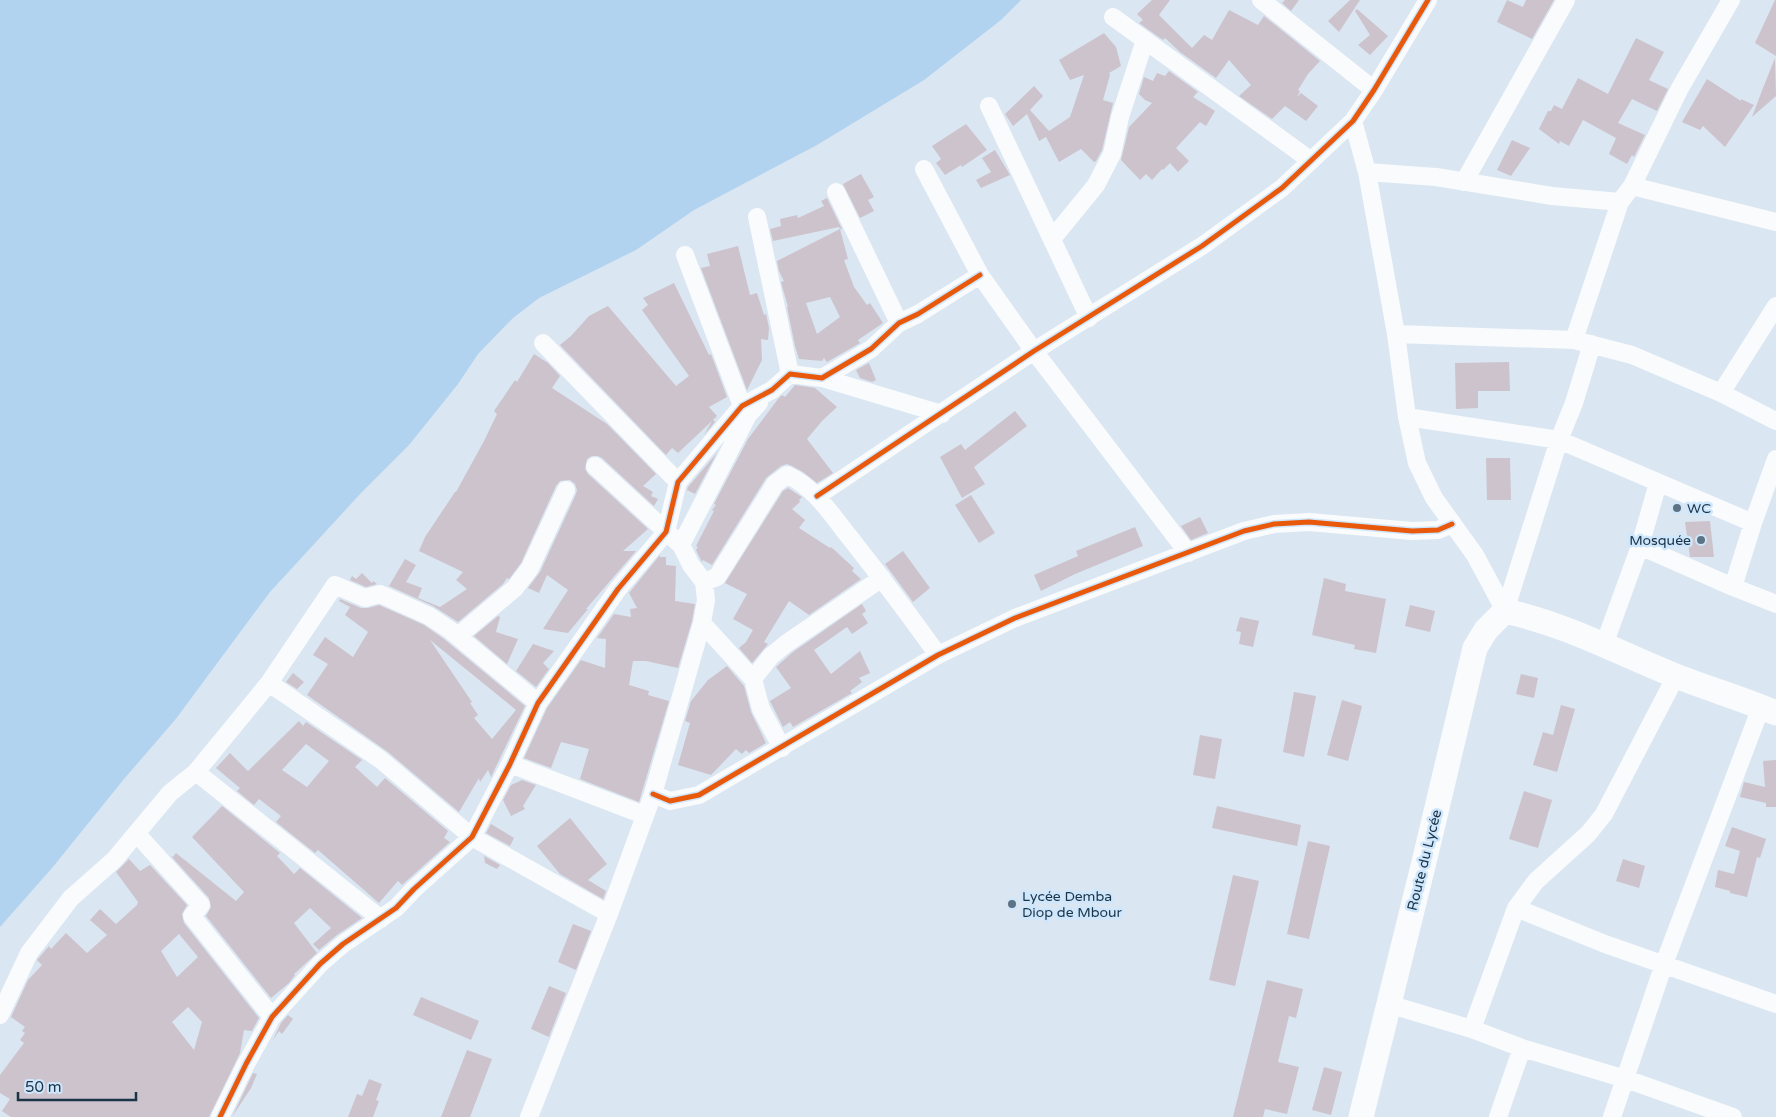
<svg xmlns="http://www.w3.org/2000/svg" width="1776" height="1117" font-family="'Varela Round',sans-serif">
  <rect width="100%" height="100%" fill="#dae6f2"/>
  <!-- water -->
  <path fill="#b1d3ef" d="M0,0h1021l-20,20 -77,60 -107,65 -123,65 -58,40 -97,48 -26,20 -35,36 -20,30 -49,61 -48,48 -91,99 -95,128 -51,59 -72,89 -52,59z"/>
  <!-- building -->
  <path fill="#cdc3cc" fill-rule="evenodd" d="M1152,0h18l-11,15 33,33 12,-13 8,5 17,-30 29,15 6,-9 56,45 -12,13 -10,16 2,1 -3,6 4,-4 17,13 -12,15 -21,-15 -13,13 -33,-23 12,-11 -22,-25 -13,18 -36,-26 -15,-14 -2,2 -24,-17 4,-3 -6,-6z
    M1285,0h14l-8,11 -9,-8z
    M1350,0h10l-21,32 -11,-11z
    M1507,0l16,7 3,-7h28l-22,39 -35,-17z
    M1775,0h1v56l-21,-13z
    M1357,9l31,27 -18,19 -12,-10 12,-10 -15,-24z
    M1104,33l12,14 5,19 -12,7 1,2 -7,25 10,3 -11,47 -6,11 -2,1 -13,-13 -22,13 -13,-25 -7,4 -12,-27 -14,12 -8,-12 29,-28 9,10 -13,14 19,21 21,-14 14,-42 -14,5 -11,-20z
    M1636,38l28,14 -15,28 19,9 -11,22 -25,-12 -14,24 27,12 -11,22 -2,-2 -5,9 -18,-10 7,-16 -33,-18 -14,26 -9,-5 -1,3 -20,-15 9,-18h3l3,-6 8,4 16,-31 30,16z
    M1775,58l1,38 -24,21 11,-29z
    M1169,71l29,21 -5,5 22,14 -9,15 -6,-4 -24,26 13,13 -11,11 -8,-9 -7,7 -1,-1 -10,11 -6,-6 -6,6 -19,-20 8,-33 23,-24 -7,-3 -6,-6 5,-17 9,4 4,-8 8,3z
    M1707,79l34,22v-2l13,6 -29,42 -22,-21 -3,4 -18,-8z
    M966,124l21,26 -25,17 -1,-2 -16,10 -9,-12 5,-4 -9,-13z
    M1512,140l18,8 -19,28 -14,-6z
    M995,150l15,25 -29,13 -5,-8 15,-8 -9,-14z
    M861,174l13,23 -6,3 6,11 -14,7 -17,-34z
    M827,198l15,31h-2l8,30 -4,1 10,27 13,18 3,-2 13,20 -25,17 2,3 -33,19 -3,-4 -2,3 -23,-2 -4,-13 -8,-39h1l-7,-25 3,-1 -5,-10 -2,-10 63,-32 -1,-2 -66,14 -3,-12 11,-3 -1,-7 17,-4 1,3 26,-12 -3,-5zM830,297l10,20 -23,17 -11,-31z
    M738,246l12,49 7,-2 7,22 2,-1 3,14 -1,12 -7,-1 1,21 -15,30 -46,-122 9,-2 -3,-12z
    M674,283l35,72 2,-1 16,43 -18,10 8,9 -4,4 2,2 -11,13 8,-14 -34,32 -6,-5 -6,7 -106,-110 11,-9 18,-20 19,-10 68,80 13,-10 -47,-66 6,-5 -5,-7z
    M534,354l14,9 12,13 -8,12 55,36 49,50 -13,12 10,6 -2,4 7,3 -4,7 -52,-48 -4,-2h-6l-5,3 -2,10 3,5 60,55 -25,22h13l-50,58h2l-20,24 -25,-4 25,-39 -21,-15 -8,18 -11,-5 12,-16 36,-78 1,-4 -2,-6 -5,-4 -10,1 -4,5 -35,77 -12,16 -2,-1 -4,6 -45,38 -25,-16 -44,-20 16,-27 11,6 -10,17 16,6 -4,10 22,9 27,-18 -11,-9 7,-8 -44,-21 6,-14 30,-45h1l28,-51 13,-27 -3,-3 21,-31 2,2z
    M1509,362l1,29h-32v17l-22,1 -1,-46z
    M869,363l7,17 -4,2 -12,-4 -4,-8z
    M795,385l20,3 22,19 -15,14 -15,18 26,34 -16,10 -14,-11 -11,-6 -5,-2 -6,2 -15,12 -54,87 -9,-5 -1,2 -6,-12 2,-3 -2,-1 18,-35 -2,-1 4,-5 -2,-1 34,-65 30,-40 4,-4 3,2z
    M1015,411l12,15 -53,41 11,17 -23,14 -22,-41 21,-13 4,6z
    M717,453l-22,41 -8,-4 1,-3z
    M1486,458h24l1,42h-24z
    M788,488l14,9 -3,3 1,2 -8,7 13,11 -6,8 31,20 1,-1 23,21 -2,3 9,8 -52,36 -20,-14 -25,41 4,2 -16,19 -13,-15 7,-6 7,-12 -20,-11 14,-25 -22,-11 58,-92z
    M971,495l24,38 -16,10 -24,-38z
    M1200,517l8,16 -17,7 -10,-14z
    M1710,521l4,36h-24l-5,-35z
    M1135,527l8,19 -68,28 -34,17 -7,-16 44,-19 -2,-5z
    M903,551l27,37 -17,14 -28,-38z
    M660,555v2h6v8l10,1 -1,35 20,3 -3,17 -14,47 -32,-7h-13l-4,24 20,6 -1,4 21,6 -30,101 -59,-23 9,-30 -28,-7 -10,26 -27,-10 23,-50 34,-48 24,8 1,-29 -9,-1 17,-24 17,3 -1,-8 7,-1 -8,-15z
    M362,573l10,10 1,-2 4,3 -11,3 -16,-7 2,-4 4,3z
    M1324,578l22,6 -1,7 41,8 -10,54 -22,-4 1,-4 -43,-10z
    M340,599l21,9h7l11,-3 45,20 20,14 81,67 -34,71 -3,-7 -8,12 -1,-4 -20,34 -71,-60 -81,-57 21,-31 -15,-9 12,-18 28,20 15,-25 -23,-17 5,-8 -11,-6zM430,640l86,70 -24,29 -18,-21 4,-3 -8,-12 2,-1z
    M862,604l4,7 -4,3 6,9 -16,11 -5,-7 -33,23 17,24 29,-23 10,22 -11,5 3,4 -12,9 2,2 -59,34 -3,-5 -7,5 -13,-26 21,-13 -15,-21 17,-15z
    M1410,605l25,6 -5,21 -25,-6z
    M498,616l2,1 -4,15 22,7 -11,25 -33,-28z
    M1240,617l19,4 -6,26 -14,-3 2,-12 -5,-1z
    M533,644l21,7 -11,12 6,6 -13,18 -20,-16z
    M727,666l17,20 7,26 15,31 -17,10 -3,-3 -4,4 -6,-5 -25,26 -33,-10 12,-42 -5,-2 6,-20 17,-21z
    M293,673l11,9 -7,7 -11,-7z
    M1521,674l17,4 -4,20 -18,-4z
    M1294,692l22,4 -12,61 -21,-5z
    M1342,700l20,6 -14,55 -21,-6z
    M1561,705l14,4 -18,63 -24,-7 10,-33 10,3z
    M299,721l4,5 3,-4 56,38 -7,7 22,20 8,-9 63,53 -4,7 6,4 -48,43 -4,-4 -19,22 -61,-53 -3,3 -39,-31 5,-6 -22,-17 -5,6 -17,-14 3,-3 -24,-20 14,-15 18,18zM306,744l23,17 -22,26 -25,-17z
    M1200,735l22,4 -7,40 -22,-4z
    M1776,760v47h-10v-4l-26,-6 4,-15 21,5 -2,-26z
    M522,780l14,5 -13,21 2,3 -14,7 -8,-16 8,-15z
    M1524,791l28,9 -14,48 -29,-9z
    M222,806l58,47 -3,3 17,18 6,-6 62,50 -25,17 -18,15 -6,-6 18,-16 -21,-20 -16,15 23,30 -23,21 1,1 -6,8 -18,15 -65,-82 5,-9 -2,-9 -38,-42 2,1 3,-4 60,48 8,-9 -52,-55z
    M1217,806l84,19 -4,21 -85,-18z
    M570,818l37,46 -19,16 18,11 -3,8 -43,-25 -23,-28z
    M491,824l23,14 -4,8 -24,-13z
    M1732,827l34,12 -6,19 -3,-1 -10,40 -17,-4v-2l-15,-4 3,-17 16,4 6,-23 -15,-5z
    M1308,841l22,5 -21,93 -22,-5z
    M484,856l16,9 -3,4 -12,-6z
    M129,859l11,12 10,-6 37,40 -5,9 2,9 75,95 -7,13 -8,-1 -4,23 -31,64h-198l-9,-6 8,-12 -10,-6v-18l24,-32 -4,-3 5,-7 -3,-2 3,-4 -14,-10 17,-37 14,-15 -5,-5 12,-14 2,3 15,-16 21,20 20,-18 -17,-15 10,-11 16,15 21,-19 1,-3 -22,-30zM179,934l19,23 -21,20 -16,-26zM188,1007l14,15 -8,28 -22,-28z
    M1623,859l22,7 -6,22 -23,-7z
    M1233,875l26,6 -24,105 -26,-6z
    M573,924l18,7 -15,39 -18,-8z
    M1267,980l36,9 -7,29 -7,-2 -11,46 21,5 -12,47 -22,-5 -2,8h-30z
    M549,986l17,7 -17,44 -18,-8z
    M421,997l58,24 -8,19 -58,-25z
    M288,1015l5,4 -11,15 -3,-3 -6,9 8,-17z
    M467,1050l25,9 -22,58h-29z
    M1324,1067l18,5 -11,43 -19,-5z
    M253,1073l4,1 -6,14 -19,29z
    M369,1079l13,5 -6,16 3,1 -6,16h-25l9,-23 5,2z"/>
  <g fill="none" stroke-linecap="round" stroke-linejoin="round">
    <!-- street -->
    <path stroke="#f9fbfd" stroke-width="18" d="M1261,0l113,90
      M1113,17l197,143
      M989,106l100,212
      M1353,121l14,51 29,162 11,83 10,46 17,35 41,57 30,56
      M924,169l56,106 54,76 154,202
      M1367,172l69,5 116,19 68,6
      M1464,182l102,-182
      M1632,186l144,36
      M836,192l63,131
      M757,217l33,157
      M1052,239l44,-54 16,-31 8,-37 25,-77
      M685,255l57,151
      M1396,334l178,6 58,15 89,38 55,28
      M1574,340l46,-138 12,-16 48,-98 51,-88
      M543,343l135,139
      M822,378l120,36
      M1721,393l55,-87
      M1407,417l152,23 194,83
      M817,496l217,-145 168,-105 80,-58 71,-67 21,-31 54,-90
      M681,545l67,-130 11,-12
      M1640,546l93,41 43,17
      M704,582l13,-5 58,-93 12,-9c28,12 46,42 64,64 30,38 59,77 87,116
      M1733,587l20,-64 23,-64
      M1505,611l54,-171 15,-37 18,-59
      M702,623l51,56
      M458,636l57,-48 15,-20 36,-78
      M1604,645l36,-99 18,-63
      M269,683l112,77 91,77 137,77
      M782,748l-21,-39 -8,-30 18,-23 16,-13 95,-65
      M510,764l134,51
      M196,772l185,147
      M653,794l17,7 29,-6 239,-140 77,-37 229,-87 30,-7 35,-2 103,9 26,-1 14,-6
      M137,834l64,71 -9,11 80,101
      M1516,908l89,36 171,60
      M1388,1004l84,25 50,19 104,31 107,38
      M0,1015l29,-62 42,-55 43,-38 56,-67 26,-21 73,-89 66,-98 30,13 15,-4 49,22 21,14 88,73
      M1472,1029l44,-121 20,-27 52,-47 16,-20 72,-138
      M220,1117l26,-53 26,-47 48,-53 23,-20 53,-36 18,-19 58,-52 38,-73 28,-61 80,-114 48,-57 12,-50 64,-76 30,-16 18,-16 32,4 49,-29 28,-26 19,-9 62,-39
      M529,1117l80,-203 44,-120 49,-171 4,-23 -2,-18 -13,-17 -10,-20 -86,-79
      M1498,1117l24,-69
      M1612,1117l52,-153 97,-257"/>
    <!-- secondary -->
    <path stroke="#f9fbfd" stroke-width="25" d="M1361,1117l64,-259 50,-210 11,-18 19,-19c60,13 114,42 171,65 33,13 67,23 100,37"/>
    <!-- cycleway casing -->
    <g stroke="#cfe7fc" stroke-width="8">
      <path id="cycleway" d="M817,496l217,-145 168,-105 80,-58 71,-67 21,-31 54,-90
        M653,794l17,7 29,-6 239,-140 77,-37 229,-87 30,-7 35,-2 103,9 26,-1 14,-6
        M220,1117l26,-53 26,-47 48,-53 23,-20 53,-36 18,-19 58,-52 38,-73 28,-61 80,-114 48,-57 12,-50 64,-76 30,-16 18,-16 32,4 49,-29 28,-26 19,-9 62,-39"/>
    </g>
    <!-- cycleway -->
    <use href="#cycleway" stroke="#e8590c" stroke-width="5"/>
  </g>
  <!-- markers -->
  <g fill="#5d7283" stroke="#cfe7fc" stroke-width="2">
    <circle cx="1677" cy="508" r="5"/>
    <circle cx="1701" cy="540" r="5"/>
    <circle cx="1012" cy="904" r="5"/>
  </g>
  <g text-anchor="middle" stroke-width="5" stroke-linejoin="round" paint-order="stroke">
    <!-- poi labels -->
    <g font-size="14" fill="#1a3347" stroke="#cfe7fc" text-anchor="start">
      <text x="1687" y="513">WC</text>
      <text x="1691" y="545" text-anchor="end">Mosquée</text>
      <text x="1022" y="901">Lycée Demba<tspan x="1022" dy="16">Diop de Mbour</tspan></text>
    </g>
    <!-- street labels -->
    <g font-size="14" fill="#1a3347" stroke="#cfe7fc">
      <text transform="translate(1424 860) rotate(-76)" y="5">Route du Lycée</text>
    </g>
  </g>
  <!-- scale -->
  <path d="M18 1092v8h118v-8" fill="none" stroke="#1a3347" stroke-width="2.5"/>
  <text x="25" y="1092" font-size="15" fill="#1a3347" stroke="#cfe7fc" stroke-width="4" paint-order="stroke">50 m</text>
</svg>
